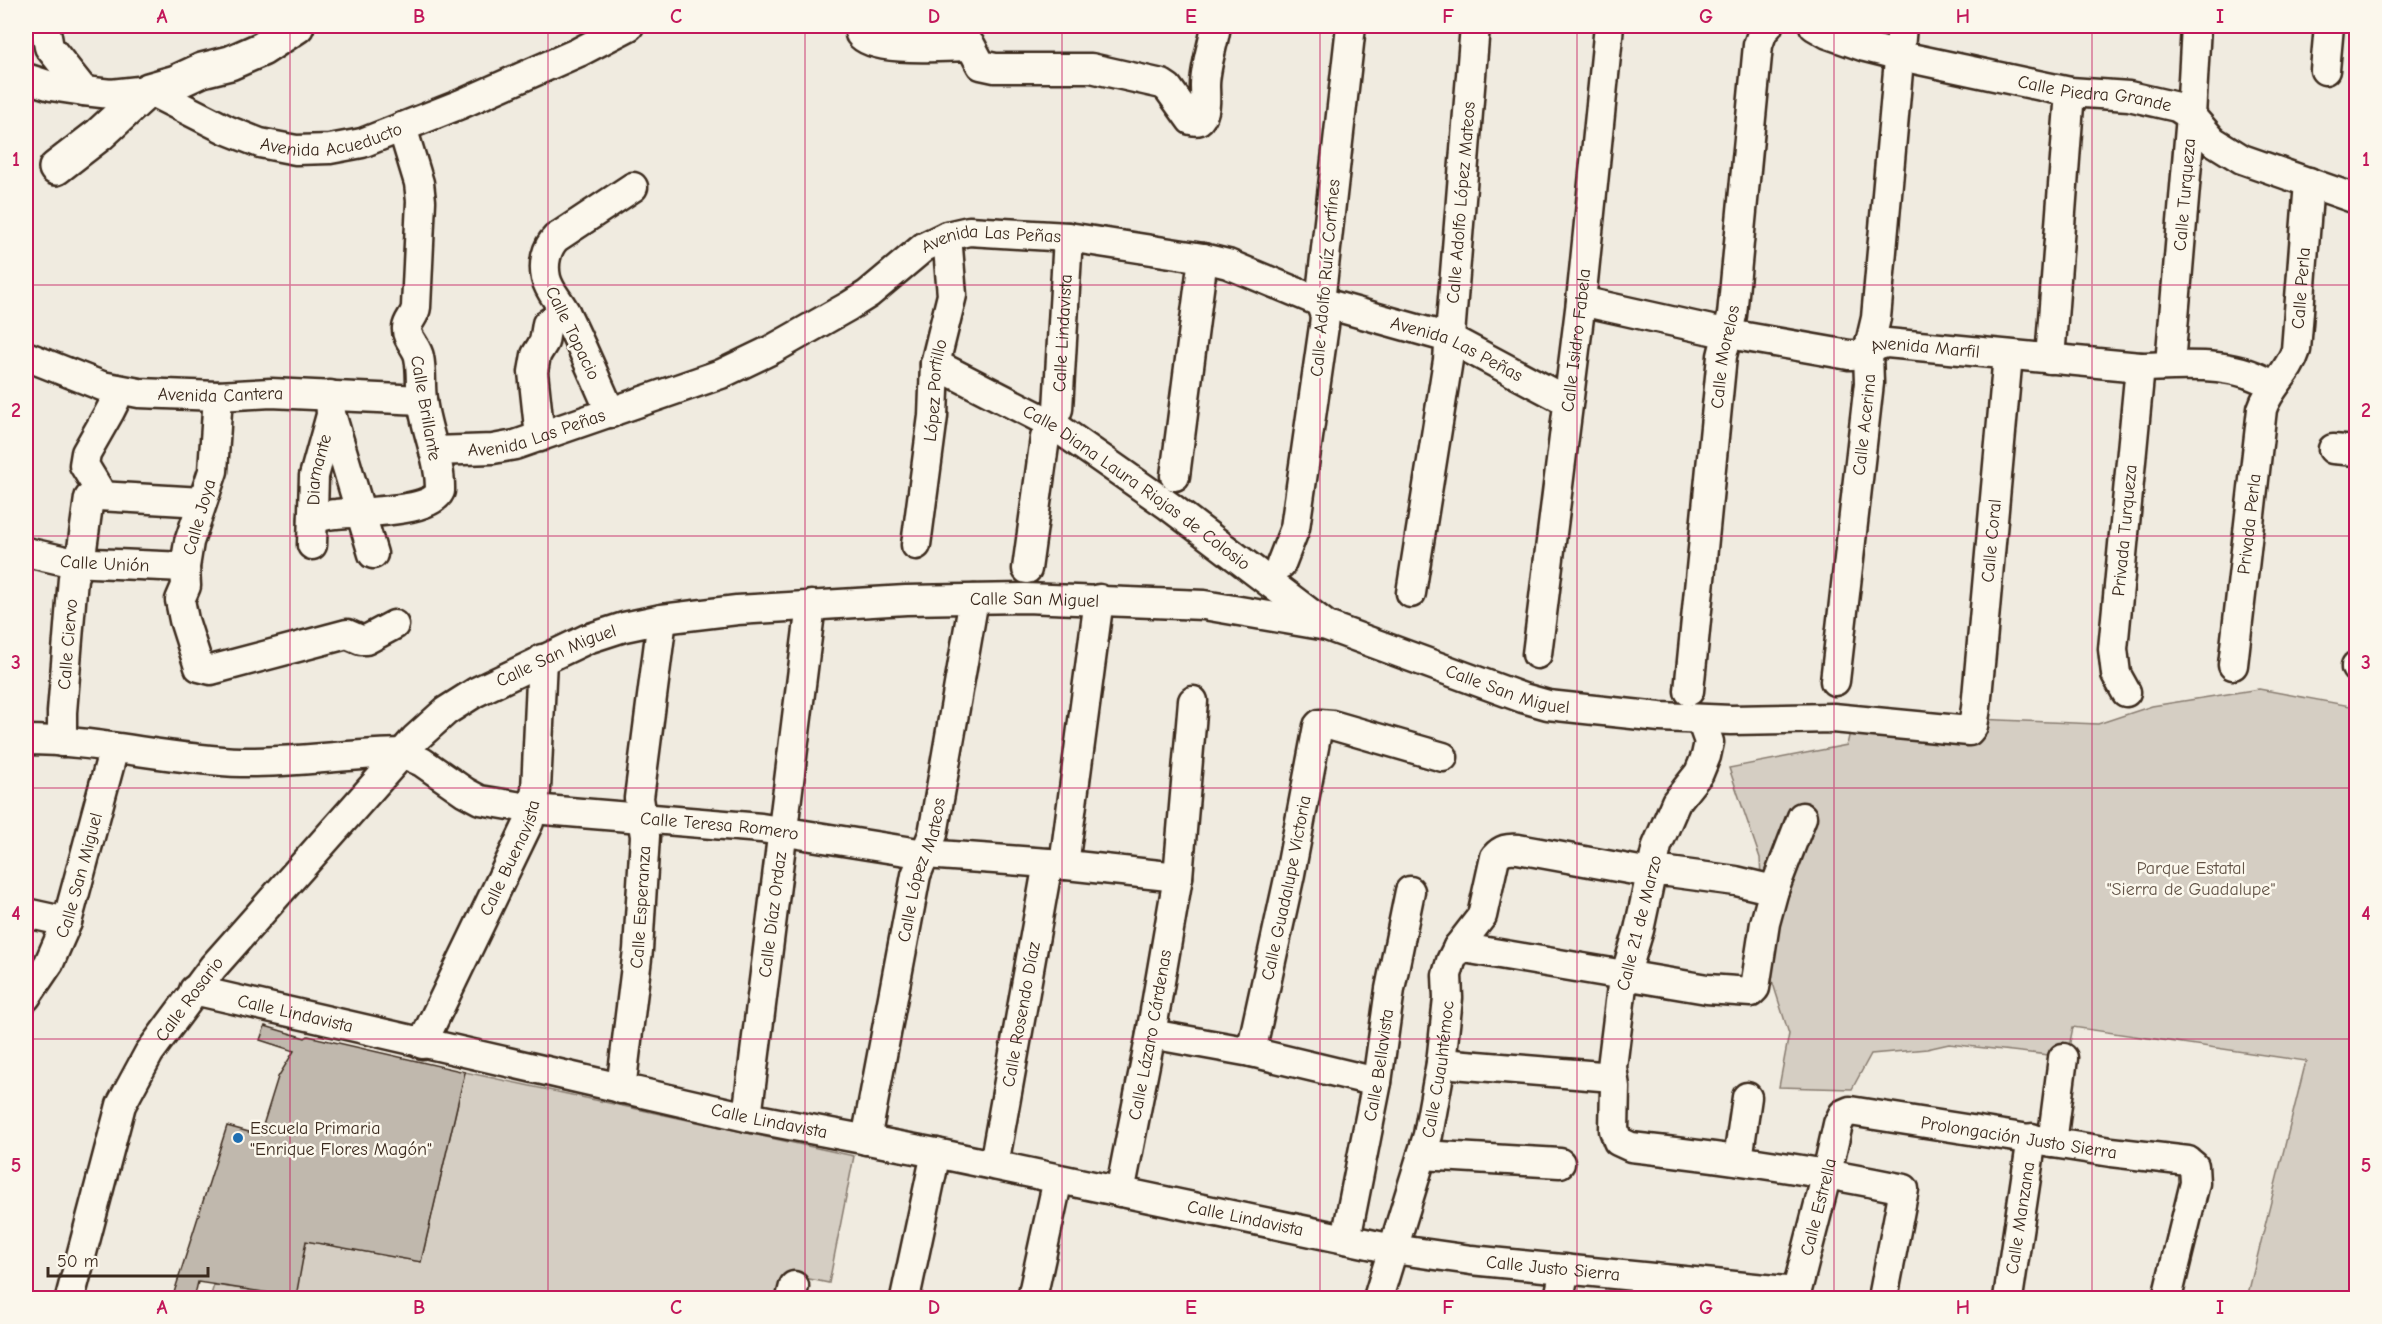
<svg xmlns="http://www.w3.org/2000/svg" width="2382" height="1324" font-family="'Comic Neue',sans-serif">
  <rect width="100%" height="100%" fill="#f0ebe0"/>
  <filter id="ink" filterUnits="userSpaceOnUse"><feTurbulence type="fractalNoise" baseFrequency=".0167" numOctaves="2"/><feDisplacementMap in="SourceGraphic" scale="12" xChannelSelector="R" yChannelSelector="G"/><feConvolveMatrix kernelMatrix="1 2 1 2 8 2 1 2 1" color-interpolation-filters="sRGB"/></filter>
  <g filter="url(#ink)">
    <!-- green -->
    <path fill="#d5cec3" stroke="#887c70" stroke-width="1.5" d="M2259,689l97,18v591h-109l59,-237 -233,-34 -6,30 -118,-13 -22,5 -56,5 -19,35 -73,-2 10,-53 -24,-76 -5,-100 -31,-90 118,-23 3,-13 127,-13 121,5 54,-18z
      M465,1072l389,84 -25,127 -34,-7 -7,22h-578l4,-13 81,11 11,-55 115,21z"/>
    <!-- building -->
    <path fill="#c0b8ad" stroke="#3b2a1e" stroke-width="1.5" d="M265,1026l40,12 3,-2 157,36 -44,190 -115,-21 -10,56 -98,-15 -4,17h-22l55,-173 33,9 18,-58 16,-26 -34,-11z"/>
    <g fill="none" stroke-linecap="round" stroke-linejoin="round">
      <!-- minor casing -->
      <g stroke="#3b2a1e" stroke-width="33">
        <g id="minor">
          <path d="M45,26l4,21 35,44"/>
          <path id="s1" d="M1814,26l14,8 37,13 36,9 169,36 59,4 48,11 14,9 22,25 29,18 114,40"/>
          <path d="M860,34c13,19 89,12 111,12l10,19 14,3h96l71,16 6,4 23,32c4,1 6,2 9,-1 7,-8 5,-24 5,-33 0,-19 8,-41 11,-60"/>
          <path d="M2325,70l4,-44"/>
          <path id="s2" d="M26,78l25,8 33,5 27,3 37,-4 79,40 33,13 36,7 34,-1 32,-6 99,-39 118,-52 50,-26"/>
          <path id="s3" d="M1581,301l148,33 120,21c22,1 19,-9 38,-12l253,24c44,-1 95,-7 133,19"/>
          <path id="s4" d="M26,356l76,30 37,7 79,3 53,-3 151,7"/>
          <path d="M2050,359l20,-267"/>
          <path id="s5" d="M935,364l117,60 117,82 154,117"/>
          <path id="s6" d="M2170,364l21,-248 5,-90"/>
          <path d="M218,396l-5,75 -24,71 -4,25 1,19 -6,14 4,20 15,47 12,3 136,-36 14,6h5l28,-15"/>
          <path d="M611,413c-15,-33 -29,-67 -45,-99 -6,-13 -17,-22 -20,-36 -3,-14 0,-30 10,-40l77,-51"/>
          <path d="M332,417l41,137"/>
          <path d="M540,437l-7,-65 3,-17 8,-13 3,-18 18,-12"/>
          <path d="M2333,449l23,2"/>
          <path id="s7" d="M434,451l59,-2 22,-4 206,-71 52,-25 76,-43 19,-12 56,-47 23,-11 22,-5 99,6 135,21 25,6 92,38 129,36 118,63"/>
          <path d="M1175,476l28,-218"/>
          <path d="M99,496l-1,-8 -14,-23 2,-12 24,-42 5,-10 1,-12"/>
          <path d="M313,519c8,-2 15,-5 23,-5 21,-2 95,-1 104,-23 1,-31 -15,-61 -18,-92 -2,-13 0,-28 -3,-42 -2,-11 -13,-18 -12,-29 1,-8 8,-12 9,-21l5,-106 -2,-18 -17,-56"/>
          <path id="s8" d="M312,545l2,-69 17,-61 -1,-20"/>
          <path id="s9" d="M916,545l17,-129 2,-52 17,-69 -5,-59"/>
          <path id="s10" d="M26,552l44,10 115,5"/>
          <path d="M1281,564l14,-36 29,-202 1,-10 -5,-14 31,-276"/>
          <path id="s11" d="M1027,569l18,-131 13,-29 10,-172"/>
          <path id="s12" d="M1411,593l37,-233 27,-334"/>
          <path id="s13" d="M1537,654l44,-353 28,-275"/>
          <path id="s14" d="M2233,665l29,-256c7,-22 27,-36 34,-59l13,-168"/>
          <path d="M2356,668v-2"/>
          <path id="s15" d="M1835,681l34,-298 -1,-31 8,-34 26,-292"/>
          <path id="s16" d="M1689,691l33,-335 10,-41 26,-270 5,-14 5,-5"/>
          <path id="s17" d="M2126,692l-10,-18 -3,-25 27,-282"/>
          <path d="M1698,719l6,9 5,14 -3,14 -7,17 -23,29 -19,44 -18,84 -17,56 -10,81 3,20 -1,43 4,11 13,6c92,10 182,23 273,42l-21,109"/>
          <path id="s18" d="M26,740c72,0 143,20 215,22 53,1 107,-8 161,-9l20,9 43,30 15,8 53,9 228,19 164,26 123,9 130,14"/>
          <path id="s19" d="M62,742v-30l11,-134 8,-22 8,-58 10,-2 103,6"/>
          <path d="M1064,865l35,-266"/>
          <path d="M26,913l41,9"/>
          <path d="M1458,947l249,42 44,3 4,-4 10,-65 9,-33 28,-73"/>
          <path id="s20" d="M194,990l553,127 189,36 457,96 78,11 325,32"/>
          <path id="s21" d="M26,997l23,-34 18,-41 47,-174"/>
          <path d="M1151,1034l100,18 126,30"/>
          <path id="s22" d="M422,1044l107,-222 7,-32 6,-131"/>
          <path id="s23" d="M1251,1052l39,-178 28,-148 2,-2 12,1 111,32"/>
          <path d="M1441,1063l172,14"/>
          <path id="s24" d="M621,1089l17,-139 7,-114 -6,-38 23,-179"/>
          <path id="s25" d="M747,1117l64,-512"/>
          <path id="s26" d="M866,1140l50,-265 17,-41 41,-235"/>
          <path d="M2052,1143l11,-85"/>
          <path d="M1422,1155l138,8"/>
          <path d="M1738,1159l9,-62"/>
          <path id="s27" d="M994,1165l54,-302"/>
          <path id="s28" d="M1120,1192l31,-158 27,-157 15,-176"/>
          <path id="s29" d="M1346,1239l31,-157 13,-93 20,-98"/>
          <path id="s30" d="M70,1298l51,-193 28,-52 64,-86 202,-228 31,-28 30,-19 111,-53 37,-12 38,-8 75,-9 169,-10 119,-2 179,7 123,21 196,72 25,7 112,12 71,3 102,-2 136,13 4,-5 3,-18 32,-353"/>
          <path d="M791,1298l3,-12"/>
          <path d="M905,1298l31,-145"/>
          <path d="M1032,1298l26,-119"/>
          <path id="s31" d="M1378,1298l50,-163 13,-72 7,-65 -1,-23 4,-14 7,-14 24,-31 13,-59c7,-8 13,-9 23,-8l127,23h24l67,9 38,9"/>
          <path d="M1559,1298l6,-29"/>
          <path id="s32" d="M1795,1298l32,-125 11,-49 5,-10 7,-3 261,41 77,9 6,5 1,17 -28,115"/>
          <path id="s33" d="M2008,1298l24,-160"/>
        </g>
      </g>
      <!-- major casing -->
      <g stroke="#3b2a1e" stroke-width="38">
        <path id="major" d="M56,168l44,-34 48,-44 28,-8 26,-12 28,-7 32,-14 35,-23"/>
      </g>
      <!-- minor -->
      <use href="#minor" stroke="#fbf7ec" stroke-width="28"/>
      <!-- major -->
      <use href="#major" stroke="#fbf7ec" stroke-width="33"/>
    </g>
  </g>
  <!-- grid -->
  <path fill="none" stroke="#c2185b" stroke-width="1.5" stroke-opacity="0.55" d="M290,26v1272M548,26v1272M805,26v1272M1062,26v1272M1320,26v1272M1577,26v1272M1834,26v1272M2092,26v1272M26,285h2330M26,536h2330M26,788h2330M26,1039h2330"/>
  <!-- markers -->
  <circle fill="#1f6fb2" stroke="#fbf7ec" stroke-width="2" cx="238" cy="1138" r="6"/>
  <g text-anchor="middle" stroke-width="5" stroke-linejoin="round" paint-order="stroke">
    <!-- street labels -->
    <g font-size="18" fill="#3b2a1e" stroke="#fbf7ec">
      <text dy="6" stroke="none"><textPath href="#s1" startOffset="290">Calle Piedra Grande</textPath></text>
      <text dy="6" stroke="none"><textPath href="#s2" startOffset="321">Avenida Acueducto</textPath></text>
      <text dy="6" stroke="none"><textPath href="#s6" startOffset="170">Calle Turqueza</textPath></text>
      <text dy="6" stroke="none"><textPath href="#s12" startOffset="394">Calle Adolfo López Mateos</textPath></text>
      <text dy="6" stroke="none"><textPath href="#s7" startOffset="609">Avenida Las Peñas</textPath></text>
      <text transform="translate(1325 278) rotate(-85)" y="6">Calle Adolfo Ruíz Cortínes</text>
      <text dy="6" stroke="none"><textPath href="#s14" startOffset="388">Calle Perla</textPath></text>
      <text transform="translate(573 333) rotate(64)" y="6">Calle Topacio</text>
      <text dy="6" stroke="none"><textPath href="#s11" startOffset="240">Calle Lindavista</textPath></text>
      <text dy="6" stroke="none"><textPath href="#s13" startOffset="316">Calle Isidro Fabela</textPath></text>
      <text dy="6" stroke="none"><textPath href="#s7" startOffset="1094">Avenida Las Peñas</textPath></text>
      <text dy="6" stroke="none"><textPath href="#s3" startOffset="352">Avenida Marfil</textPath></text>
      <text dy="6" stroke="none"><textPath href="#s16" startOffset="336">Calle Morelos</textPath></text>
      <text dy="6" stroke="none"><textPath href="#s9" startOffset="156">López Portillo</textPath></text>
      <text dy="6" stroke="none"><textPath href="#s4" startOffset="201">Avenida Cantera</textPath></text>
      <text transform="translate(426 408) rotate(80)" y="6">Calle Brillante</text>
      <text dy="6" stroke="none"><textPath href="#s15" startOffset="258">Calle Acerina</textPath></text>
      <text dy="6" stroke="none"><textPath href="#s7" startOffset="105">Avenida Las Peñas</textPath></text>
      <text dy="6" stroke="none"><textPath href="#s8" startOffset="76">Diamante</textPath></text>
      <text dy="6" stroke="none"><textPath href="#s5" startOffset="237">Calle Diana Laura Riojas de Colosio</textPath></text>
      <text transform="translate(199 517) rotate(-74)" y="6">Calle Joya</text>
      <text dy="6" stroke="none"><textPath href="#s14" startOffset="142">Privada Perla</textPath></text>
      <text dy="6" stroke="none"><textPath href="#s17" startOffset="165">Privada Turqueza</textPath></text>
      <text dy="6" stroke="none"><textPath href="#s30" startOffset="2466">Calle Coral</textPath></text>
      <text dy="6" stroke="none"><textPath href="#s10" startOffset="80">Calle Unión</textPath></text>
      <text dy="6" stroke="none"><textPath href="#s30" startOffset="1322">Calle San Miguel</textPath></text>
      <text dy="6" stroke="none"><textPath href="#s19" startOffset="98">Calle Ciervo</textPath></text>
      <text dy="6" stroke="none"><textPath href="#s30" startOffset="836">Calle San Miguel</textPath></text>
      <text dy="6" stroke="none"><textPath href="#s30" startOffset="1808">Calle San Miguel</textPath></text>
      <text dy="6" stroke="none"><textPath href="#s18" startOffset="710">Calle Teresa Romero</textPath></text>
      <text dy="6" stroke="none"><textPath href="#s22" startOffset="206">Calle Buenavista</textPath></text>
      <text dy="6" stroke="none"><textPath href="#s26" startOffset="276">Calle López Mateos</textPath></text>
      <text dy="6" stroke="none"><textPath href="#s21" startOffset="134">Calle San Miguel</textPath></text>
      <text dy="6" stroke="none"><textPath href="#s23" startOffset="168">Calle Guadalupe Victoria</textPath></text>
      <text dy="6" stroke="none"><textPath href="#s24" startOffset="183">Calle Esperanza</textPath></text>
      <text dy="6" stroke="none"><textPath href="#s25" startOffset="204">Calle Díaz Ordaz</textPath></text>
      <text transform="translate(1639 923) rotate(-76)" y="6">Calle 21 de Marzo</text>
      <text dy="6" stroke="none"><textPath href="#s30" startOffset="326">Calle Rosario</textPath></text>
      <text dy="6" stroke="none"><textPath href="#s20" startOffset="104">Calle Lindavista</textPath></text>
      <text dy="6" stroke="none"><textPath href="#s27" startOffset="153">Calle Rosendo Díaz</textPath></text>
      <text dy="6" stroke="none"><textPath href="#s28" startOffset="160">Calle Lázaro Cárdenas</textPath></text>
      <text dy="6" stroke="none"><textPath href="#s29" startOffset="177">Calle Bellavista</textPath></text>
      <text dy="6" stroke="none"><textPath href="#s31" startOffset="237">Calle Cuauhtémoc</textPath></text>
      <text dy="6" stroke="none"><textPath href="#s20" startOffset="590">Calle Lindavista</textPath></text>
      <text dy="6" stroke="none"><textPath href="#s32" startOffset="369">Prolongación Justo Sierra</textPath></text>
      <text dy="6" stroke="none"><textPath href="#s32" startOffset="94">Calle Estrella</textPath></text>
      <text dy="6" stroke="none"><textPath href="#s20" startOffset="1076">Calle Lindavista</textPath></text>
      <text dy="6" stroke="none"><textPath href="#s33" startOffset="81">Calle Manzana</textPath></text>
      <text dy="6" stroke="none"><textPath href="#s20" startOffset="1388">Calle Justo Sierra</textPath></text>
    </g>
    <!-- park labels -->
    <g font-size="18" fill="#625347" stroke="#fbf7ec">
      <text x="2191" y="874">Parque Estatal<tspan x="2191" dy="21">"Sierra de Guadalupe"</tspan></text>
    </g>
    <!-- poi labels -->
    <g font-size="18" fill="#3b2a1e" stroke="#fbf7ec" text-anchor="start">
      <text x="250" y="1134">Escuela Primaria<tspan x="250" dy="21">"Enrique Flores Magón"</tspan></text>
    </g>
  </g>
  <!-- margin -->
  <rect width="2382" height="1324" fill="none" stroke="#fbf7ec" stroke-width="66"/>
  <!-- scale -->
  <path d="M48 1267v9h160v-9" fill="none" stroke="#3b2a1e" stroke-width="3"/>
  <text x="57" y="1267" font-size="18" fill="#3b2a1e" stroke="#fbf7ec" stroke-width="4.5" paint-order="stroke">50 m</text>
  <rect x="33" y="33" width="2316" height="1258" fill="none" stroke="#c2185b" stroke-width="2"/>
  <g font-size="20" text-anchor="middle" font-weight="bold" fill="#c2185b">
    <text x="162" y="23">A</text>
    <text x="419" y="23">B</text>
    <text x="676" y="23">C</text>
    <text x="934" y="23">D</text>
    <text x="1191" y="23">E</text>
    <text x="1448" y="23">F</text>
    <text x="1706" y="23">G</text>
    <text x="1963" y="23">H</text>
    <text x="2220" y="23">I</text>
    <text x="16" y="166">1</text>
    <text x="2366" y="166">1</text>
    <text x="16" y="417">2</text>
    <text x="2366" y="417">2</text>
    <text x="16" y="669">3</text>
    <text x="2366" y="669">3</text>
    <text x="16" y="920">4</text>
    <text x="2366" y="920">4</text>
    <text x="16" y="1172">5</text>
    <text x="2366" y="1172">5</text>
    <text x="162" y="1314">A</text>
    <text x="419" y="1314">B</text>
    <text x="676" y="1314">C</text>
    <text x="934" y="1314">D</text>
    <text x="1191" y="1314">E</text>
    <text x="1448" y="1314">F</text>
    <text x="1706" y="1314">G</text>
    <text x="1963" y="1314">H</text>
    <text x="2220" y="1314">I</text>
  </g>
</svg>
